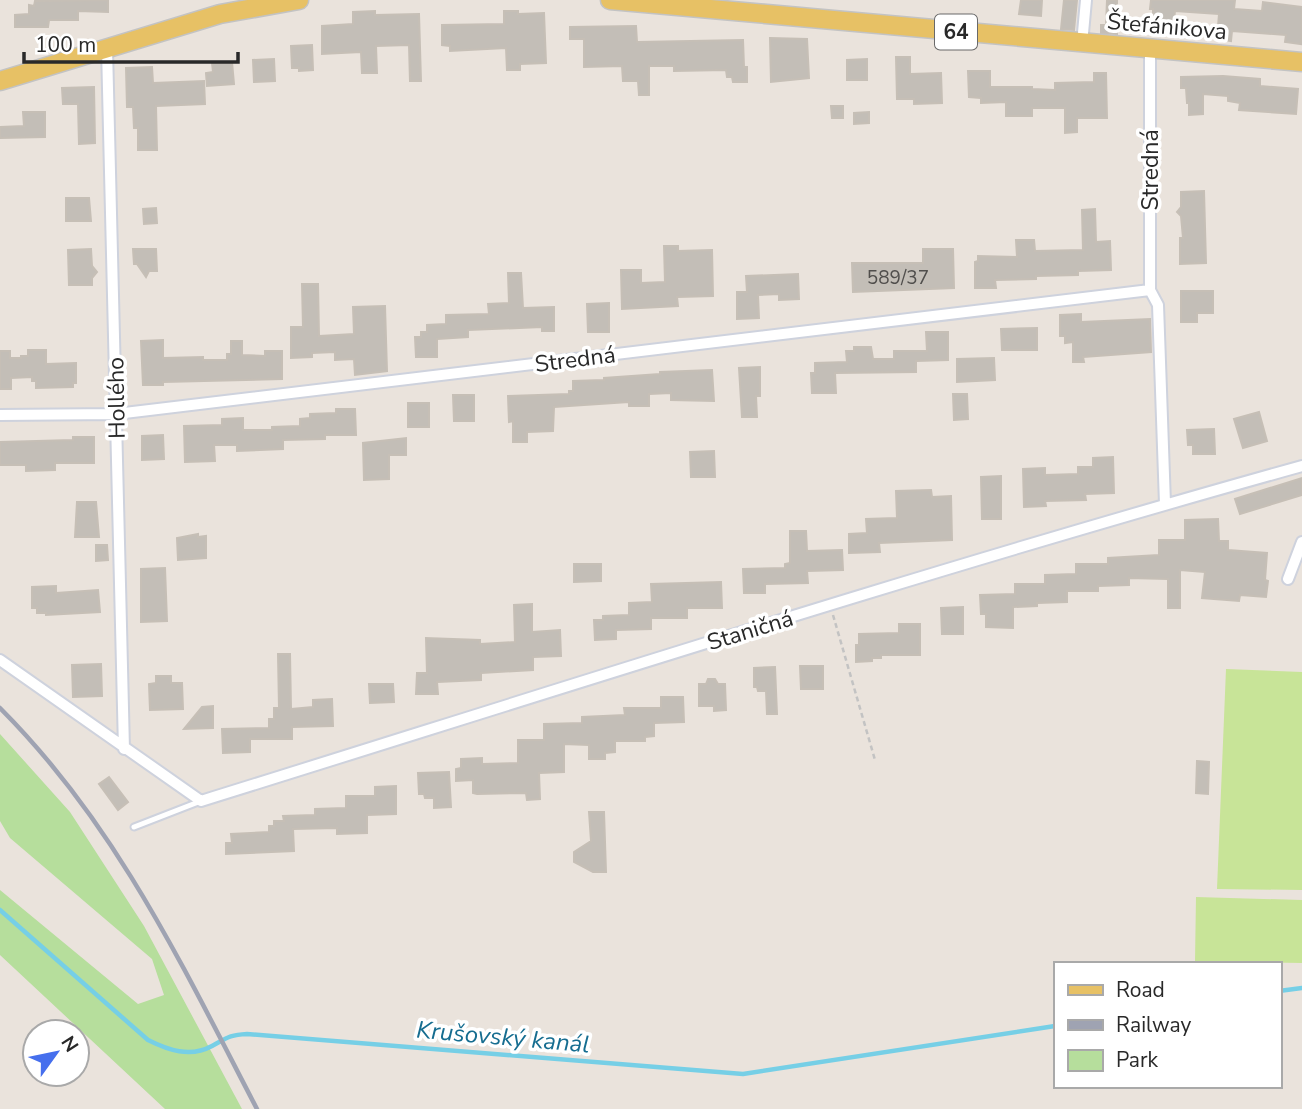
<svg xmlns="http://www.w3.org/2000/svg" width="1302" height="1109" font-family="'Nunito Sans',sans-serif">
  <rect width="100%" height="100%" fill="#eae3dc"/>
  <!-- green -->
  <path fill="#b6de9c" d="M0,734l70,78 74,114 98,183h-77l-165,-154v-65l138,114 26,-9 -12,-36 -142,-121 -10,-17z"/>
  <!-- pitch -->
  <path fill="#c8e498" d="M1226,669l76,3v218l-85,-1z
    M1196,897l106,3v63l-107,-2z"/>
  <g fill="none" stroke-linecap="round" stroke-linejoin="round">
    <!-- stream -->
    <path stroke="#76cfe6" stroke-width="4.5" d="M0,910l148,130c20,10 42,18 64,6 15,-8 17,-11 35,-12l496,40 312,-48
      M1279,991l23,-3"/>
  </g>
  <!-- building -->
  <path fill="#c3beb7" stroke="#c6bfb6" stroke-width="2" d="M108,0v12l-30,-1v9h-29l-1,7h-33v-12l14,-1v-9l5,1 1,-5z
    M1021,0h21l-1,16 -22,-2z
    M1064,0h13l-3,30 -13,-1z
    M1107,0h10v34l-16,-1v-8h5z
    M1151,0h84l-1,9 28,2 1,-9 39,5 -1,37 -16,-2 1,-7 -54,-4 -1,10 -14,-2 2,-25 -44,-3 -1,10 -21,-2v-10h-3z
    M375,11v4l44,-1 2,67h-11l-1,-36 -33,1 1,27h-15l-1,-21 -39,2v-28l31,-2v-12z
    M504,11h14v3l26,-1 2,50 -26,1v6h-13l-1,-22 -56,3v-5l-8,-1v-20l62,-1z
    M636,26l1,16 106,-2 1,27h3v15h-14l-1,-5h-5l-1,-7 -52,1v-5h-25v29h-10l-1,-14h-15l-1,-15 -38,1v-28h-14v-12z
    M770,38l37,1 2,39 -38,4z
    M312,45l1,25 -14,1v-3h-7l-1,-22z
    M896,57h14v17l31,-1 1,30 -28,1v-5h-17z
    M274,59l1,22 -21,1 -1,-22z
    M867,59v21h-20v-20z
    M232,62l2,22 -27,2 -1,-13 7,-1 -1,-9z
    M152,67l1,16 51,-2 1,23 -49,2 1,44h-19v-22h-4l-1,-21h-6l-1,-39z
    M968,71h22v16h42v2l23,1v-7l39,-1v-9h12l1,45h-30v14l-12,1v-25h-33v8h-26v-14l-25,1v-5l-12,-1z
    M1223,76l37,3v7l38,3 -2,25 -57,-4 1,-7 -12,-2v-5l-25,-2v20l-14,1v-12h-2l-1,-15h-5v-11z
    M94,87l1,56 -16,1 -1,-40h-15l-1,-16z
    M831,106h12v12h-11z
    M23,112h22v25l-45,1v-11l24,-1z
    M869,112v11l-15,1v-11z
    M1204,191l2,72 -26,1v-26h3l-2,-22 -4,-4 4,-5v-15z
    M66,198h23l2,23h-25z
    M156,208l1,15 -13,1 -1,-15z
    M1095,209l1,33 14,-1 1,29 -33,1v4l-42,1v3l-41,1 1,8h-21v-26l3,-1v-5l39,1 -1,-17h18l1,11 48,-1 -1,-40z
    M664,246h14v5l34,-1 1,46 -36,1 1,9 -56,3 -1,-39h20v13l24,-1z
    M91,249l1,17 5,6 -5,6v7h-23l-1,-35z
    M133,249h23l1,22h-8l-3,6 -9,-13h-3z
    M923,249h30l1,39 -101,4 -1,-29h71z
    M508,273h13l2,35 31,-1v24h-12v-4l-74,3v7l-31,2v18h-21l-1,-20h6v-5h6v-7l19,-1v-9l43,-1 -1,-10 21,-1z
    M798,274l1,25 -20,1v-6l-21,1 1,23 -22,1v-27h10l-1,-16z
    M302,284h16l1,52 35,-2 -1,-27 32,-1 2,65 -32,4 -1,-16 -19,1v-8l-23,1v4l-21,1v-31h12z
    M1181,291h32v22h-16v9h-16z
    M609,303v29h-21l-1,-28z
    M1081,314v8l69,-3 1,33 -68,5 1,5h-11v-20l-8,1v-7h-5v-21z
    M1037,328v22h-35l-1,-21z
    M926,332h22v28l-32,1v11l-81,1 1,20h-24l-1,-20h4v-10l32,-1 -1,-11h8v-4h17l2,12h21v-8h33z
    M163,340v18l40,-1v3h24v-6h4v-13h11v14l23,1v-5h17v28l-119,3v3h-20l-2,-44z
    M28,350h18v14l30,-1v20h-3v4l-37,1v-7h-4v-4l-21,1v11h-11v-38h10v7h11v-2h7z
    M994,358l1,22 -38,2v-23z
    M760,367v29h-4l1,21h-15l-3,-49z
    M712,370l2,31 -43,-1v-7l-22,1v12h-20v-4l-75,5 -1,24 -26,1v10h-14v-21l-4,1 -1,-26 61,-2v-3h4v-10l31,-1v-2l56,-4v-2z
    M953,394h14l1,25 -14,1z
    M453,395h21v26h-20z
    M408,403h21v24h-21z
    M336,409h19l1,26h-31v4l-42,1v9l-46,2v-6h-23l1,16 -30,1 -1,-36 38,-1v-6l21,-1v12h29v-3l28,-1v-7l10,-1v-4l26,-1z
    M1259,412l8,29 -24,7 -9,-29z
    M1214,429l1,25h-22v-9h-5l-1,-15z
    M163,435l1,24 -22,1v-24z
    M73,437h21v26h-39v7l-29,1v-6h-26v-23l73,-2z
    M406,438v17h-17v24l-25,1 -1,-37z
    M714,451l1,26h-24l-1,-25z
    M1113,457l1,36 -29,1 1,6 -41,1 1,5 -22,1 -1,-38 22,-1v7l33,-1v-7h15v-9z
    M1001,476v43h-19l-1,-42z
    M1302,478v17l-62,19 -5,-15z
    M931,490l1,7 19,-1 1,44 -73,3 1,9 -31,1v-19l18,-1 -1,-14 31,-1 -1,-27z
    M77,502h19l3,35h-24z
    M1218,519l1,22h9v9l39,3 -2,27 3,1 -2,16 -26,-2 -1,6 -37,-3 3,-26 -25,-2v38h-12v-29l-39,-1v7l-31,1v5h-31v11l-30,1v3l-24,1v21l-27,-1v-13h-5l-1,-19 35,-1v-10h30v-9l31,-1v-10h32v-6l51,-3v-15h26v-20z
    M790,531h16l1,20 35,-1 1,20 -36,1 1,12 -43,1v9h-21l-1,-24 42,-1v-4l5,-1z
    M198,534v3l8,-1v22l-28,2 -1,-22z
    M96,545h11l1,15 -12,1z
    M574,564h27v17l-27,1z
    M165,568l2,53 -26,1v-53z
    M721,582l1,26h-35v10h-36v11l-35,1v9l-21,1 -1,-20h9v-4l26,-1v-12l23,-1 -1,-18z
    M56,586v7l42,-3 2,22 -54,3v-2h-9v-5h-5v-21z
    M532,604v28l28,-2 1,26 -28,1v13l-52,3v7l-44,2 1,12h-22l1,-21h10l-1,-35 54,2v4l35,-2 -1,-37z
    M963,607v27h-21l-1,-26z
    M899,624h21v31h-39v3h-9v3l-16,1v-17h3v-11l40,-1z
    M278,654h12l1,55 22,-2v-7l19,-1 1,27 -41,1v12h-42v13l-27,1 -1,-24 47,-1v-9h5v-11h5z
    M101,664l1,32 -29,1 -1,-32z
    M800,666h23v23h-22z
    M775,667l2,47h-10l-1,-23h-8l-1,-4h-3v-19z
    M156,676h15v7h11l1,26 -33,1 -1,-26 7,-1z
    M708,679h7l3,5h7l1,26 -12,1v-5h-15v-22h7z
    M369,684h24l1,18 -24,1z
    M661,697h22l1,25 -30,1v13l-9,1v4h-30v11l-10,1v6h-16v-14l-25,-1v28l-25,1 1,26 -13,1 -1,-7 -49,1 -4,-1v-13l-17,1v-12l5,-1v-9l21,-1v6l36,-1v-23h26v-16l38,-1v-6l43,-2 -1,-7h37z
    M213,706v22l-29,1 18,-22z
    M1197,761l12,1 -1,32 -12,-1z
    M449,772l2,35 -17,1v-10h-9l-1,-4h-5l-1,-21z
    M109,777l19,25 -10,8 -19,-26z
    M396,786v28l-29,1v18l-30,1v-6l-44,1 1,22 -68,3v-11h6l-1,-9 38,-2v-6h5v-5h10l-1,-5 32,-1v-6l31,-1v-12h29v-9z
    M589,812h15l2,60h-13l-19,-10v-10l17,-11z"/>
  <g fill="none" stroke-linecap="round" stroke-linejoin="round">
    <!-- service casing -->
    <g stroke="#ced2dd" stroke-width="9">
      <path id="service" d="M134,827l67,-26"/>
    </g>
    <!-- minor casing -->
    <g stroke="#ced2dd" stroke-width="14">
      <path id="minor" d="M1082,44l4,-44
        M107,48l17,701
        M1150,50v240l8,15 7,199
        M0,415l116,-1 1034,-124
        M1288,579l14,-37
        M0,660l201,141c366,-114 731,-232 1101,-335"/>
    </g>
    <!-- primary casing -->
    <g stroke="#c3c3c3" stroke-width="21">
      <path id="primary" d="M610,0l692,62
        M0,81l220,-67 79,-14"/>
    </g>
    <!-- path -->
    <path stroke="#c3c3c3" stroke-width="2.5" stroke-dasharray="5 3.5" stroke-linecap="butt" d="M833,615l42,145"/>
    <!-- service -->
    <use href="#service" stroke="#fff" stroke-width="5"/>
    <!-- minor -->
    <use href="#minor" stroke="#fff" stroke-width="10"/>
    <!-- primary -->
    <use href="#primary" stroke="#e7c165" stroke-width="18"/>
    <!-- rail -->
    <path stroke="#9fa3b2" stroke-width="4.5" d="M0,708c116,116 182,257 257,401"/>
  </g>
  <g text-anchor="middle" stroke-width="7" stroke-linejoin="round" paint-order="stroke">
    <!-- number labels -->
    <g font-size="19" fill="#504e4c">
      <text x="898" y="284">589/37</text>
    </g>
    <!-- shield labels -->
    <rect fill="#fff" stroke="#696969" stroke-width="2" x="935" y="14.5" width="42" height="35" rx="5"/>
    <g font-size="21" font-weight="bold" fill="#292929">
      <text x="956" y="39">64</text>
    </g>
    <!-- street labels -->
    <g font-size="23" fill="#292929" stroke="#fff">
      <text transform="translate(1167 26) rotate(5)" y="8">Štefánikova</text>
      <text transform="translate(1150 170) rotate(-90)" y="8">Stredná</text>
      <text transform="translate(575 359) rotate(-7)" y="8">Stredná</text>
      <text transform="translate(116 398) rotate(-91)" y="8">Hollého</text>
      <text transform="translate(750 630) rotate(-17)" y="8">Staničná</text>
    </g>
    <!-- water labels -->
    <g font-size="24" font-style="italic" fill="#166d90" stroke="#fff">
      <text transform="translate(503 1037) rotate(5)" y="8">Krušovský kanál</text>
    </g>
  </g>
  <!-- legend -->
  <rect x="1054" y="962" width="228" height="126" fill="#ffffff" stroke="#a9a9a9" stroke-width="2"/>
  <rect x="1068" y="985" width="35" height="10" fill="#e7c165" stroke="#a9a9a9" stroke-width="2"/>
  <text x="1116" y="997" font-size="21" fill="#292929">Road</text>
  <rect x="1068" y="1020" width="35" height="10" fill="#9fa3b2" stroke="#a9a9a9" stroke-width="2"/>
  <text x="1116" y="1032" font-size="21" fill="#292929">Railway</text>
  <rect x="1068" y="1050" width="35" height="21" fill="#b6de9c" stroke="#a9a9a9" stroke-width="2"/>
  <text x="1116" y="1067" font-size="21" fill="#292929">Park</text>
  <!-- north arrow -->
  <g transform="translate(56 1053) rotate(57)"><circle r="33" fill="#ffffff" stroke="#a9a9a9" stroke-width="2"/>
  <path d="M0-5L12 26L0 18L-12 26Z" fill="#466fed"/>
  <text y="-10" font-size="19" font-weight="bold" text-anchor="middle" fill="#292929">N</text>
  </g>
  <!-- scale -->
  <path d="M24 52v10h214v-10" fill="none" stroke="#292929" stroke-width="3.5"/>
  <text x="35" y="52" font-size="21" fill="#292929" stroke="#ffffff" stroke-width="5" paint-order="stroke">100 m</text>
</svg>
